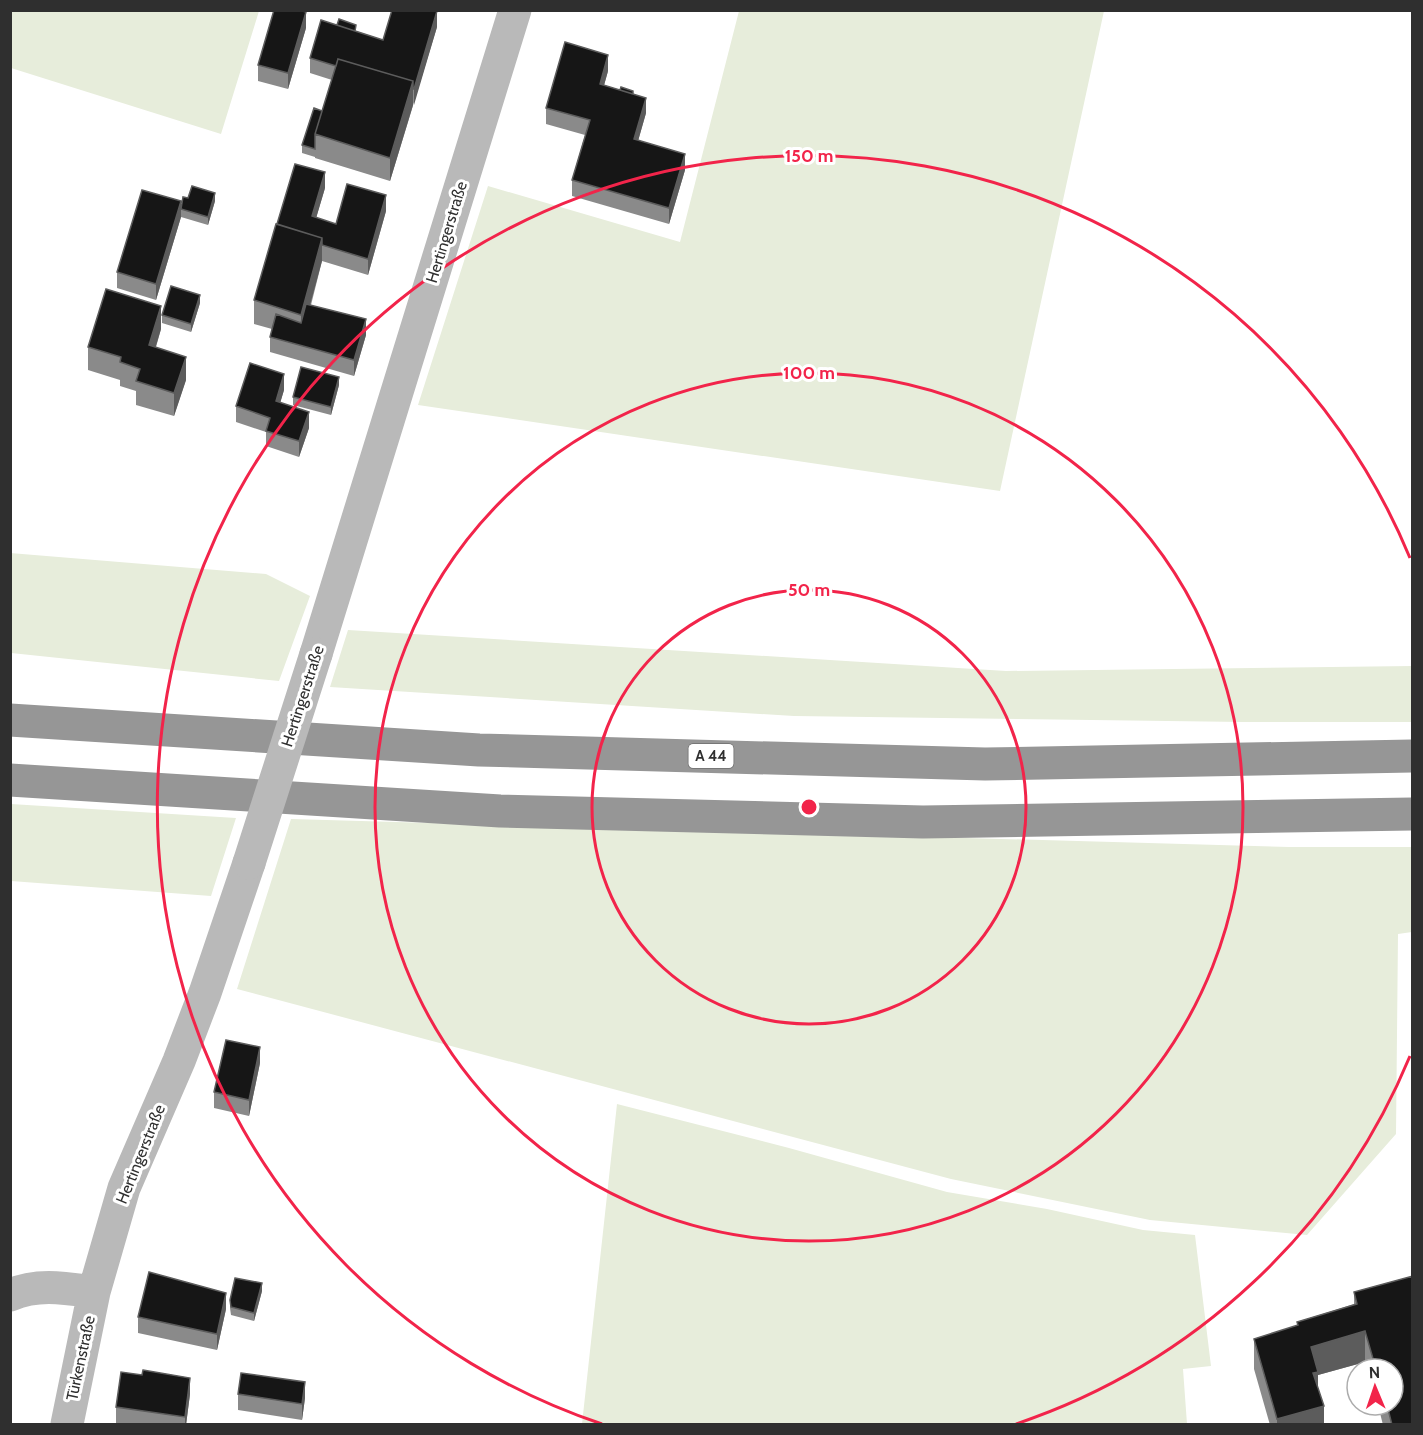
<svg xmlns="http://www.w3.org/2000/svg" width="1423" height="1435" font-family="Cabin,sans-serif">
  <rect width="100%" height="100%" fill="#fff"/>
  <!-- green -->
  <path fill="#e7eddb" d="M11,10h248v1l-38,123 -210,-66z
    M739,11h365l-104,480 -582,-86 70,-219 192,56z
    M10,553l256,21 44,22 -31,85 -268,-28z
    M348,630l658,41 406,-5v56h-169l-449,-6 -464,-29z
    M10,804h1l225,14 -25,78 -200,-15z
    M291,819l998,28h123v85l-14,2 -2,200 -89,101 -157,-15 -199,-41 -714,-190z
    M617,1104l172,44 158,44 100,17 96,21 52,5 16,131 -28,3 4,55h-605z"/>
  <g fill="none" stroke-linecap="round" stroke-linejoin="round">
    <!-- secondary -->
    <path stroke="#b9b9b9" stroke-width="33" d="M316,654l199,-644
      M10,1295c28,-12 55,-7 84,-3
      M67,1424l27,-132 30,-104 55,-127 26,-68 44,-130"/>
    <!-- highway -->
    <path stroke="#969696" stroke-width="33" d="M10,720l469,30 506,14 427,-8
      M10,780l490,31 423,11 489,-8"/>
    <!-- secondary-bridge -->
    <path stroke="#b9b9b9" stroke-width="33" d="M249,863l67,-209"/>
  </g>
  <!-- wall -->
  <path fill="#8a8a8a" d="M437,27l-47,154 -75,-23v-1l-13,-4v-8l20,-34 10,-31 -22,-7v-15l46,-27 27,9z
    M306,28l-18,61 -30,-8v-16z
    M608,71l-4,14 29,9 13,19 -8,28 47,29 -16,54 -97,-28v-16l13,-45 -39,-11v-16z
    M325,188l-9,30 20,6 50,-13 -18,64 -46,-14 -11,44 55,30 -12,41 -84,-24v-15l2,-8 -18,-5v-24l23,-76z
    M188,198l27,3 -7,24 -27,-8 -25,83 -39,-12v-16z
    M200,303l-9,29 -29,-9v-8z
    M161,329l-5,18 30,33 -12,36 -38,-11v-14l-16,-5v-6l-32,-10v-23z
    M339,385l-8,30 -38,-10v-8z
    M284,390l-4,13 29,25 -10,29 -33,-11v-14l-30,-10v-16z
    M260,1063l-11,53 -35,-8v-16z
    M1413,1276v149h-30l-5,-20h15v-36h-26l-2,-7 -47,13v13l6,18v19h-54l-16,-56v-30l43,-13v-4l57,-18v-12z
    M262,1291l-8,30 -23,-6 -1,-7v-8z
    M226,1309l-9,41 -79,-17v-16z
    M190,1394l-4,31h-59l-11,-2v-16z
    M238,1394l67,4 -3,22 -64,-10z"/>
  <!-- shaded-wall -->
  <path fill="#5c5c5c" d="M437,11v16l-23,78v-16z
    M306,12v16l-18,61v-16z
    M608,55v16l-8,29v-16z
    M413,81v24l-23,76v-23z
    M646,98v15l-12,42v-16z
    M685,154v16l-16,54v-16z
    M325,172v16l-13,44v-16z
    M215,193v8l-7,24v-8z
    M386,195v16l-18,64v-16z
    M181,201v16l-25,83v-16z
    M322,238v23l-21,77v-23z
    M200,295v8l-9,29v-8z
    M161,306v23l-12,40v-24z
    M366,319v16l-12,41v-16z
    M186,357v23l-12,36v-23z
    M284,374v16l-8,27v-16z
    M339,377v8l-8,30v-8z
    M309,412v16l-10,29v-16z
    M260,1047v16l-11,53v-16z
    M262,1283v8l-8,30v-8z
    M226,1293v16l-9,41v-16z
    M1365,1331v31l-47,13v28l-5,1 -2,-57z
    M190,1378v16l-4,31h-1v-8z
    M305,1382v16l-3,22v-16z
    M1324,1406v19h-47v-6z"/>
  <!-- building -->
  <path fill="#161616" stroke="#5c5c5c" stroke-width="1.5" d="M274,10h25l7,2 -18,61 -30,-8z
    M392,10l45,1 -23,78h-1v-8l-75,-22 -2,7 -26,-8 11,-38 62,20z
    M339,19l17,6 -1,6 -18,-6z
    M565,42l43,13 -8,29 46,14 -12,41 51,15 -16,54 -97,-28 18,-60 -44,-12z
    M338,59l75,22 -23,77 -75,-24z
    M621,87l12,4v3l-13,-4z
    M314,108l8,3 -7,23v15l-13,-4z
    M295,164l30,8 -13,44 24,8 11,-40 39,11 -18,64 -46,-14v-7l-45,-14z
    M192,186l23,7 -7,24 -27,-8 2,-12 5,1z
    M142,190l39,11 -25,83 -39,-12z
    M276,224l46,14 -21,77 -47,-15z
    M171,286l29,9 -9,29 -29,-9z
    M106,289l55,17 -12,39 37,12 -12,36 -38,-12 4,-12 -20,-7 1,-5 -33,-10z
    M306,304l60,15 -12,41 -84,-23 6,-23 25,9z
    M250,363l34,11 -8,27 33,11 -10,29 -33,-10 4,-13 -34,-12z
    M301,367l38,10 -8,30 -38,-10z
    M226,1040l34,7 -11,53 -35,-8z
    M149,1272l77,21 -9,41 -79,-17z
    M1413,1276v149h-21l-5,-20h6v-36h-17l-11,-38 -54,16 7,25 -5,1 11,33 -47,13 -23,-80 44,-14 -1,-3 60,-18 -3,-12z
    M235,1278l27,5 -8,30 -23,-6 -1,-7z
    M143,1370l47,8 -5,39 -69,-10 5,-35 21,3z
    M241,1373l64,9 -3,22 -64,-10z"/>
  <!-- distance rings -->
  <g fill="none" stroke="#f2244a" stroke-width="3">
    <circle cx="809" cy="807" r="217"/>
    <circle cx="809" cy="807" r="434"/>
    <path d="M1410 1056A651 651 0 0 1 1016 1424M602 1424A651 651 0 1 1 1410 558"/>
  </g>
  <g text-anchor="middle" stroke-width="6" stroke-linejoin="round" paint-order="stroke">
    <!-- shield labels -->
    <rect fill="#fff" stroke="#6d6d6d" stroke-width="1.5" x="688.5" y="744" width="45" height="24" rx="4.5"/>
    <g font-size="15" font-weight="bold" fill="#2f2f2f">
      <text x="711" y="761">A 44</text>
    </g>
    <!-- street labels -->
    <g font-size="16" fill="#2f2f2f" stroke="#fff">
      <text transform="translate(446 232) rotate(-73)" y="6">Hertingerstraße</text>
      <text transform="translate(302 696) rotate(-72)" y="6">Hertingerstraße</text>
      <text transform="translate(140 1154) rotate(-68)" y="6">Hertingerstraße</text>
      <text transform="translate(80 1358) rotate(-78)" y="6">Türkenstraße</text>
    </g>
  </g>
  <circle cx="809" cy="807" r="9" fill="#f2244a" stroke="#fff" stroke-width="3"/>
  <g font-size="18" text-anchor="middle" font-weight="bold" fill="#f2244a" stroke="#fff" stroke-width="6" stroke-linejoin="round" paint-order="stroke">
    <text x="809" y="162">150 m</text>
    <text x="809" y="379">100 m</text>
    <text x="809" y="596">50 m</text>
  </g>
  <!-- border -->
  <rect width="1423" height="1435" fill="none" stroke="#2f2f2f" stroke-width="24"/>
  <!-- north arrow -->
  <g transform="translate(1375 1387) rotate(358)"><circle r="28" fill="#ffffff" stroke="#acacac" stroke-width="1.5"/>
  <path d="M0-4.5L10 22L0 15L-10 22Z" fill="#f2244a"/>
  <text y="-9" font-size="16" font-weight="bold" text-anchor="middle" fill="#2f2f2f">N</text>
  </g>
</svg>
